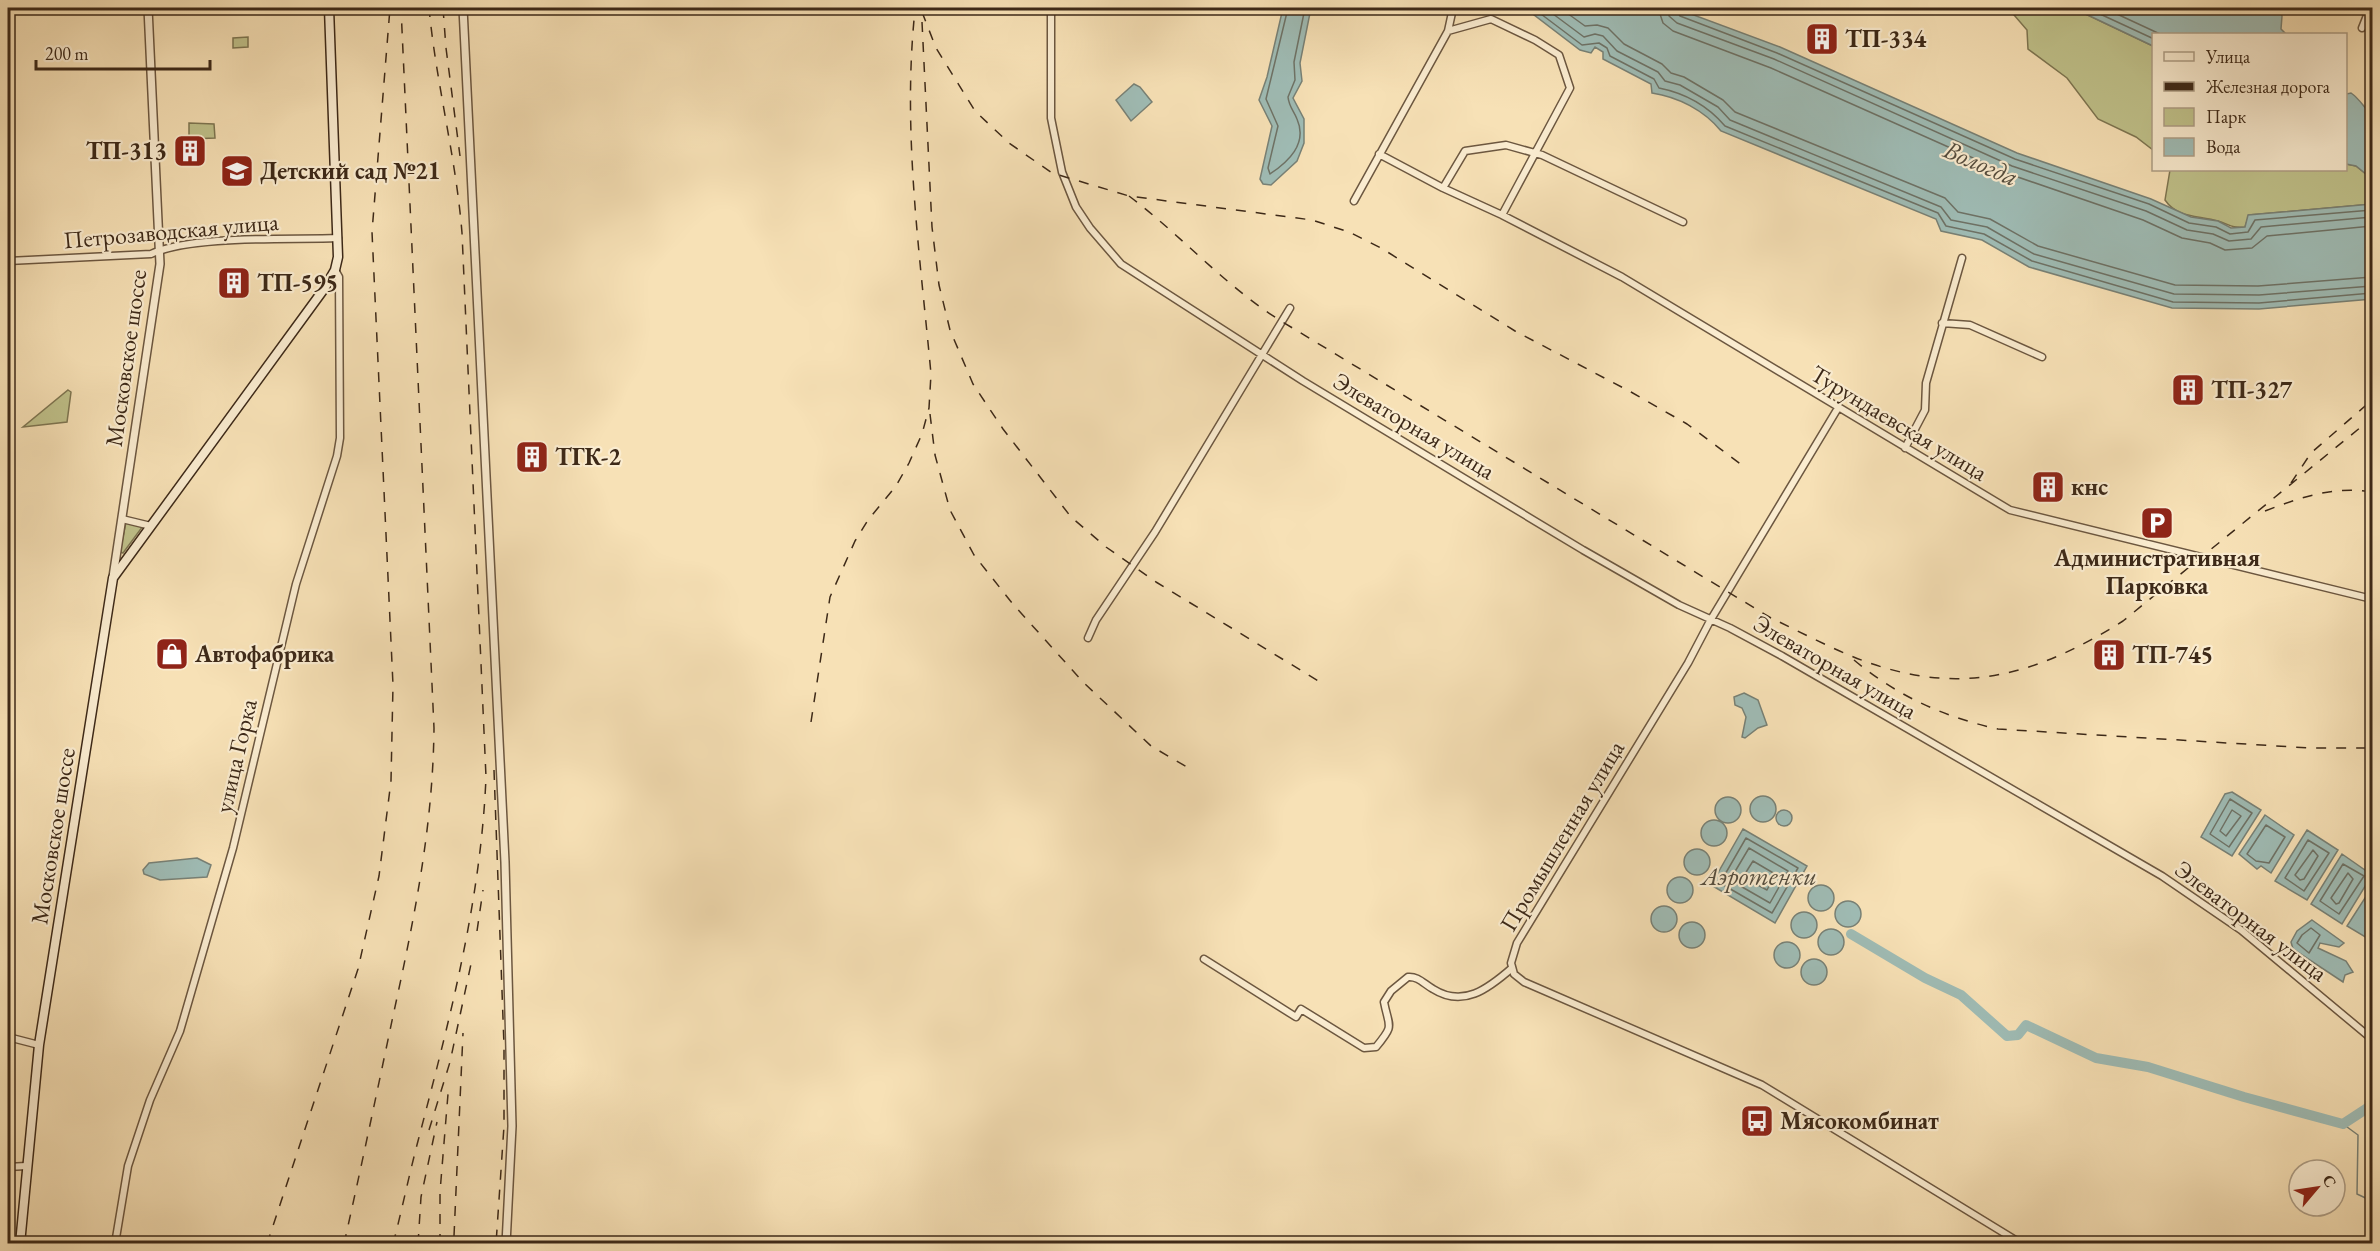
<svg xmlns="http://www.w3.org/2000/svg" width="2380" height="1251" font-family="'EB Garamond',serif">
  <rect width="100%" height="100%" fill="#f7e1b6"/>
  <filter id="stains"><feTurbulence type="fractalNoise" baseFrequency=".00333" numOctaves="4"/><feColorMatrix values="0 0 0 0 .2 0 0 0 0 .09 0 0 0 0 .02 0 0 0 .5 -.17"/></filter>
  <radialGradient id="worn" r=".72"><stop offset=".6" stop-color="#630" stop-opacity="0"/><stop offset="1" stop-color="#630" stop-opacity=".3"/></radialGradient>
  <!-- green -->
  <path fill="#c0c28b" stroke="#7e7652" stroke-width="1.5" d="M2008,8h65l80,38v104l-17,-13 -38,-18 -31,-41 -39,-29 -1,-19z
    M248,37v10l-15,1v-10z
    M189,123l25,1 1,14 -26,1z
    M2346,164l10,2 16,13v25l-123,11 -4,12c-15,1 -14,-2 -27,-6 -19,-6 -40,-2 -53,-21l5,-30h176z
    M68,390l3,2 -4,30 -44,5z
    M126,522l17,4 -20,27 -3,-1z"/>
  <!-- water -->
  <path fill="#9fbcb5" stroke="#788176" stroke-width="1.5" d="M1283,8h28l-11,55 2,18 -9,17 11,21v24l-7,18 -26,24 -8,-1 -3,-5 12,-53 -13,-26 8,-23z
    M1525,8h150l105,39 237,106 134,46 40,18 27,4 13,7 14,-1 3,-12 124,-11v95l-113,10 -87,-1 -143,-41 -47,-27 -41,-9 -5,-12 -215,-88c-17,-21 -43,-34 -69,-38l-1,-9 -48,-25v-7l-8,-5 -4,6 -11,-3z
    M2073,8h206l3,8 -1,13 5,5h-132l-1,12z
    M1134,84l6,3 12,15 -21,19 -15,-21z
    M2351,93c9,6 13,15 21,22v64l-16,-13 -10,-2v-70z
    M1744,693l14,7 9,25 -9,3 -13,10 -3,-1 4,-20 -4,-9 -7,-3 -1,-8z
    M2232,792l29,18 -29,46 -31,-19 24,-43z
    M1750 809a13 13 0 1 1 26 0a13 13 0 1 1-26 0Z
    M1715 810a13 13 0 1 1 26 0a13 13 0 1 1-26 0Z
    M1776 818a8 8 0 1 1 16 0a8 8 0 1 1-16 0Z
    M2265,815l29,20 -23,38 -10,-7 -4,3 -18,-15z
    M1701 833a13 13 0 1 1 26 0a13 13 0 1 1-26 0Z
    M1743,829l64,37 -32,57 -64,-38z
    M2307,830l31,20 -31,50 -32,-19z
    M1684 862a13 13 0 1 1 26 0a13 13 0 1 1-26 0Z
    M2342,854l30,21 -30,49 -31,-20z
    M197,858l14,7 -4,12 -47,3 -16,-6 -1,-4 6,-7z
    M1667 890a13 13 0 1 1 26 0a13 13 0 1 1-26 0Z
    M1808 898a13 13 0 1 1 26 0a13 13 0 1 1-26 0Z
    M2372,887v54l-25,-15z
    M1835 914a13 13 0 1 1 26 0a13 13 0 1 1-26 0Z
    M1651 919a13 13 0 1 1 26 0a13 13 0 1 1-26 0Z
    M1791 925a13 13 0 1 1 26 0a13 13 0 1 1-26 0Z
    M2312,920l32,23 -5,4 -19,-4 -2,5 28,13 7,11 -8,3 -2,7 -50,-33 -2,-7 6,-11z
    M1679 935a13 13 0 1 1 26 0a13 13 0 1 1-26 0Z
    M1818 942a13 13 0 1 1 26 0a13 13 0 1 1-26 0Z
    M1774 955a13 13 0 1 1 26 0a13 13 0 1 1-26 0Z
    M1801 972a13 13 0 1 1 26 0a13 13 0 1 1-26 0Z"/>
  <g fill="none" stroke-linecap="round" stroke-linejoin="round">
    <!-- shore -->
    <path stroke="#6e7266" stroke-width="1.5" d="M1288,8l-22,91 12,27 -10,42 2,6c18,-12 38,-30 27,-55 -3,-8 -8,-12 -9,-22l7,-17 -1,-18 11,-54
      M1533,8l49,37 17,-2 8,5 3,8 44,23 5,9c25,5 49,18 66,38l213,87 8,13 38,8 48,27 141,41 86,1 113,-10
      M1545,8l39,29 11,-3 8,2 14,15 41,21 7,9 15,4 38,22 12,13 211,87 10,13 36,7 47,27 140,40 85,1 113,-9
      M1560,8l25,18 12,-1 11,3 16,16 38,20 9,9 13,4 39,23 12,12 210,86 13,14 32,7 48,27 137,39 83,1 114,-9
      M1658,8l5,15 10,8 98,37 238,106 134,46 39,18 28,5 15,7 27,-2 15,-12 105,-10
      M1668,8l1,8 8,7 97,36 238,107 134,45 41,19 26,4 16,7 22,-2 10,-12 111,-10
      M1675,8l5,8 97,37 238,106 134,45 40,19 27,4 14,7 18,-2 7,-12 117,-10
      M2087,8l67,31
      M2104,8l56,26
      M2230,799l22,14 -23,34 -19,-13z
      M2232,810l9,6 -15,20 -6,-5z
      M2266,825l19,12 -16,26 -13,-2 -9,-7z
      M1746,838l52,30 -26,45 -52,-30z
      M2308,840l21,13 -25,38 -19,-13z
      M1749,848l39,23 -18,32 -40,-23z
      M2313,850l5,6 -14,23 -4,1 -5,-5z
      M1753,861l22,13 -8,16 -24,-13z
      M2343,864l21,12 -25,38 -19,-13z
      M2348,873l5,6 -14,24 -3,1 -5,-6z
      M2311,928l9,7 -11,18 -12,-10 5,-8z"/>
    <!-- stream -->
    <path stroke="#788176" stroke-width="1.5" d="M2343,1124l15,11 -1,59 15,7"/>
    <!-- river -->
    <path stroke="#9fbcb5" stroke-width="10" d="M1851,934l74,44 36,17 46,41 11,-1 8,-10 70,33 52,9 96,30 99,27 29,-19"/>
    <!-- minor casing -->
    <g stroke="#6c5740" stroke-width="9">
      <path id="minor" d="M1051,8v110l11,54 14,35 14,21 31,36 182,117 280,169 96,55 51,23 52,28 380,220 79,54 131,109
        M2362,28l8,-20
        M1448,31l43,-12 44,21 24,15 11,33 -68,127
        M1379,154l64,34 59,27 120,62 388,233 362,89
        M1443,188l22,-37 41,-6 36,10 141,67
        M1354,201l94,-170 5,-23
        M8,261l143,-7c41,-19 139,-14 187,-16
        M1942,323l28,2 72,32
        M1838,408l-128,213 -22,42 -171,280 -6,20 3,11 10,8 238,103 260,159
        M1905,448l20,-38 1,-27 36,-125
        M122,519l29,7
        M1088,638l8,-18 59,-88 135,-224
        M1204,959l92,58 5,-8 63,39 12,-1c19,-23 13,-19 8,-45l7,-11 17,-14c10,-1 16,7 25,12 30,19 55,0 79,-21
        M8,1037l31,8
        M8,1167l18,-1
        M115,1244l13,-78 22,-66 30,-69 53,-183 63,-264 41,-128 3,-18 -1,-161 -4,-7"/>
    </g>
    <!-- tertiary casing -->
    <g stroke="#6c5740" stroke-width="10">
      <path id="tertiary" d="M463,8l42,854 7,264 -6,118
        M113,577l47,-313 -12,-256"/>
    </g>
    <!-- secondary casing -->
    <g stroke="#3d2918" stroke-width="11">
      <path id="secondary" d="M20,1244l19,-199 74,-467 211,-289 11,-19 3,-13 -9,-249"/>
    </g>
    <!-- minor -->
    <use href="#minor" stroke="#faecd0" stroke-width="6"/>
    <!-- tertiary -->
    <use href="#tertiary" stroke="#faecd0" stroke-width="7"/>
    <!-- secondary -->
    <use href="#secondary" stroke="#faecd0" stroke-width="8"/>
    <!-- rail -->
    <path stroke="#3d2918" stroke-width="1.5" stroke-dasharray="10 10" stroke-linecap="butt" d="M443,8l3,40 14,108
      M922,12l14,36 39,63 34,32 43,30 77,23 183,24 37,12 32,16 134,83 116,61 56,32 56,42
      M922,22l10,205 7,58 11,45 23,54 30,45 68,88 35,30 50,35 169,103
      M1129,196c53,40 96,90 152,125l490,297c38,18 77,40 118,51 88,25 159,-1 234,-48l249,-203
      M930,414l5,41 15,55 24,45 38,48 71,79 68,64 41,24
      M2291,483l20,-30 61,-53
      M2265,511c36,-14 69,-25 107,-19
      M1854,660c43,36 90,57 144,69l312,19h62
      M811,722l19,-125 25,-56 13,-21 28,-34 13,-23 13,-29 7,-26 2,-34c-11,-120 -29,-243 -16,-364
      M494,770l10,276v80l-8,118
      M477,931l6,-41
      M429,1130l21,-68 21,-98
      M454,1236l9,-203
      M267,1244l91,-275 21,-93 12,-95 2,-96 -21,-453 18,-224
      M344,1244c17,-76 33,-152 49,-228 21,-96 40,-189 41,-288l-33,-720
      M393,1244c9,-34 16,-69 25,-103 31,-119 63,-240 68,-364l-24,-544c-6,-76 -26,-150 -33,-225
      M418,1244l3,-47 16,-75
      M440,1244v-52l8,-98"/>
  </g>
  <!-- icons -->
  <defs>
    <g id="building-square" transform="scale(1.725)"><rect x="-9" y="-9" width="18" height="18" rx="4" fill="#8f2418" stroke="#faecd0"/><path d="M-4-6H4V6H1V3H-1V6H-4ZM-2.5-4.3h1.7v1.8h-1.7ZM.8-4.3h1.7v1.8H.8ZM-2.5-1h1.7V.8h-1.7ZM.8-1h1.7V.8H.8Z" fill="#fff"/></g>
    <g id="school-square" transform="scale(1.725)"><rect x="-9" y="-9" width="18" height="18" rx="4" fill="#8f2418" stroke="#faecd0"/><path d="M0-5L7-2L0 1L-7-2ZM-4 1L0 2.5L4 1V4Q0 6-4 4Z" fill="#fff"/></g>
    <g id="parking-square" transform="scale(1.725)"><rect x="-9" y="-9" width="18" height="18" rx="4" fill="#8f2418" stroke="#faecd0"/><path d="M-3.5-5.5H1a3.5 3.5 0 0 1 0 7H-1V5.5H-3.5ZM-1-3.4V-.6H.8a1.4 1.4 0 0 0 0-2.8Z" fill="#fff"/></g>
    <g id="shop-square" transform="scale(1.725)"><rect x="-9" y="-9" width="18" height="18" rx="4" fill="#8f2418" stroke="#faecd0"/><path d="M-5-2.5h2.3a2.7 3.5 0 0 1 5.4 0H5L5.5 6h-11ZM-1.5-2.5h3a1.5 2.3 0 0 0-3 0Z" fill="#fff"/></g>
    <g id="bus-square" transform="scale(1.725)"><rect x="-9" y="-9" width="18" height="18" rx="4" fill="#8f2418" stroke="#faecd0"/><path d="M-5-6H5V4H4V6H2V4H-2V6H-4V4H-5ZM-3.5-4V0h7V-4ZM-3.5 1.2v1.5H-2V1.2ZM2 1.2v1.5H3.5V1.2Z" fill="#fff"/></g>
  </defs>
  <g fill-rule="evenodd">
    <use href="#building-square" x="1822" y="39"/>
    <use href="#building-square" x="190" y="151"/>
    <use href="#school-square" x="237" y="171"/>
    <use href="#building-square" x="234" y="283"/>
    <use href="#building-square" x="2188" y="390"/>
    <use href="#building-square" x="532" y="457"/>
    <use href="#building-square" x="2048" y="487"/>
    <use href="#parking-square" x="2157" y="523"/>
    <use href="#shop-square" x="172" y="654"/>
    <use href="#building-square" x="2109" y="655"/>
    <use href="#bus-square" x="1757" y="1121"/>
  </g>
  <g text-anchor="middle" stroke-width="4.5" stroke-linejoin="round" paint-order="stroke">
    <!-- poi labels -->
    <g font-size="24" font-weight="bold" fill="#3d2918" stroke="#faecd0" text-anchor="start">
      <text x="1845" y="47">ТП-334</text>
      <text x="167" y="159" text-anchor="end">ТП-313</text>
      <text x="260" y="179">Детский сад №21</text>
      <text x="257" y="291">ТП-595</text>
      <text x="2211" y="398">ТП-327</text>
      <text x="555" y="465">ТГК-2</text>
      <text x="2071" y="495">кнс</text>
      <text x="2157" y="566" text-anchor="middle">Административная<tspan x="2157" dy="28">Парковка</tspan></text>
      <text x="195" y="662">Автофабрика</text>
      <text x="2132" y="663">ТП-745</text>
      <text x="1780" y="1129">Мясокомбинат</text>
    </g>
    <!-- street labels -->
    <g font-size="24" fill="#3d2918" stroke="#faecd0">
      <text transform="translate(171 231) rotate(-5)" y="8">Петрозаводская улица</text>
      <text transform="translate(126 358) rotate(-82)" y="8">Московское шоссе</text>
      <text transform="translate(1899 423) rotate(31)" y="8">Турундаевская улица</text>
      <text transform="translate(1414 426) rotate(31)" y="8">Элеваторная улица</text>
      <text transform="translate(1835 667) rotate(30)" y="8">Элеваторная улица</text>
      <text transform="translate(236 756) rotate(-77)" y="8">улица Горка</text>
      <text transform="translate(53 836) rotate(-81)" y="8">Московское шоссе</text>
      <text transform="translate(1562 836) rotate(-59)" y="8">Промышленная улица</text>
      <text transform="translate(2251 921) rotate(37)" y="8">Элеваторная улица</text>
    </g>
    <!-- water labels -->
    <g font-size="26" font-style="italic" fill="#564e3f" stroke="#faecd0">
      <text transform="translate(1981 163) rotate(23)" y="9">Вологда</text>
      <text x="1759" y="885">Аэротенки</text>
    </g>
  </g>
  <!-- margin -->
  <rect width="2380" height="1251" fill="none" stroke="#f7e1b6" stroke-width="30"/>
  <rect x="9" y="9" width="2362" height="1233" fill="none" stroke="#3d2918" stroke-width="3"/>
  <rect x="15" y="15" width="2350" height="1221" fill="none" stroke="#3d2918" stroke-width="1.5"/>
  <!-- legend -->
  <rect x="2152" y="33" width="195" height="138" fill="#faecd0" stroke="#ae9e86" stroke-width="1.5"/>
  <rect x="2164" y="52" width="30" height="9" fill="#faecd0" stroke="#ae9e86" stroke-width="1.5"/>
  <text x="2206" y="63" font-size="18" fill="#3d2918">Улица</text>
  <rect x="2164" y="82" width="30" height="9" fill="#3d2918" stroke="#ae9e86" stroke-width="1.5"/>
  <text x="2206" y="93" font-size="18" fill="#3d2918">Железная дорога</text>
  <rect x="2164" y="108" width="30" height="18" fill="#c0c28b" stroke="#ae9e86" stroke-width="1.5"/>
  <text x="2206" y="123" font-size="18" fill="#3d2918">Парк</text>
  <rect x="2164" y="138" width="30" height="18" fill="#9fbcb5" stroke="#ae9e86" stroke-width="1.5"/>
  <text x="2206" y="153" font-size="18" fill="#3d2918">Вода</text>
  <!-- north arrow -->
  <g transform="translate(2317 1188) rotate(61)"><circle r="28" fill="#faecd0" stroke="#ae9e86" stroke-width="1.5"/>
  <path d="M0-4.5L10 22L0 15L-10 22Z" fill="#8f2418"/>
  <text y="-9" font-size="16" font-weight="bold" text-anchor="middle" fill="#3d2918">С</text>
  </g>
  <!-- scale -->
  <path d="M36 60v9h174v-9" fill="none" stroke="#3d2918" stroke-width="3"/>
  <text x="45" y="60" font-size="18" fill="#3d2918" stroke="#faecd0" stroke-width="4.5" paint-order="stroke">200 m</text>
  <rect width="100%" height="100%" filter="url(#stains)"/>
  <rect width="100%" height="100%" fill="url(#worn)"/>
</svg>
